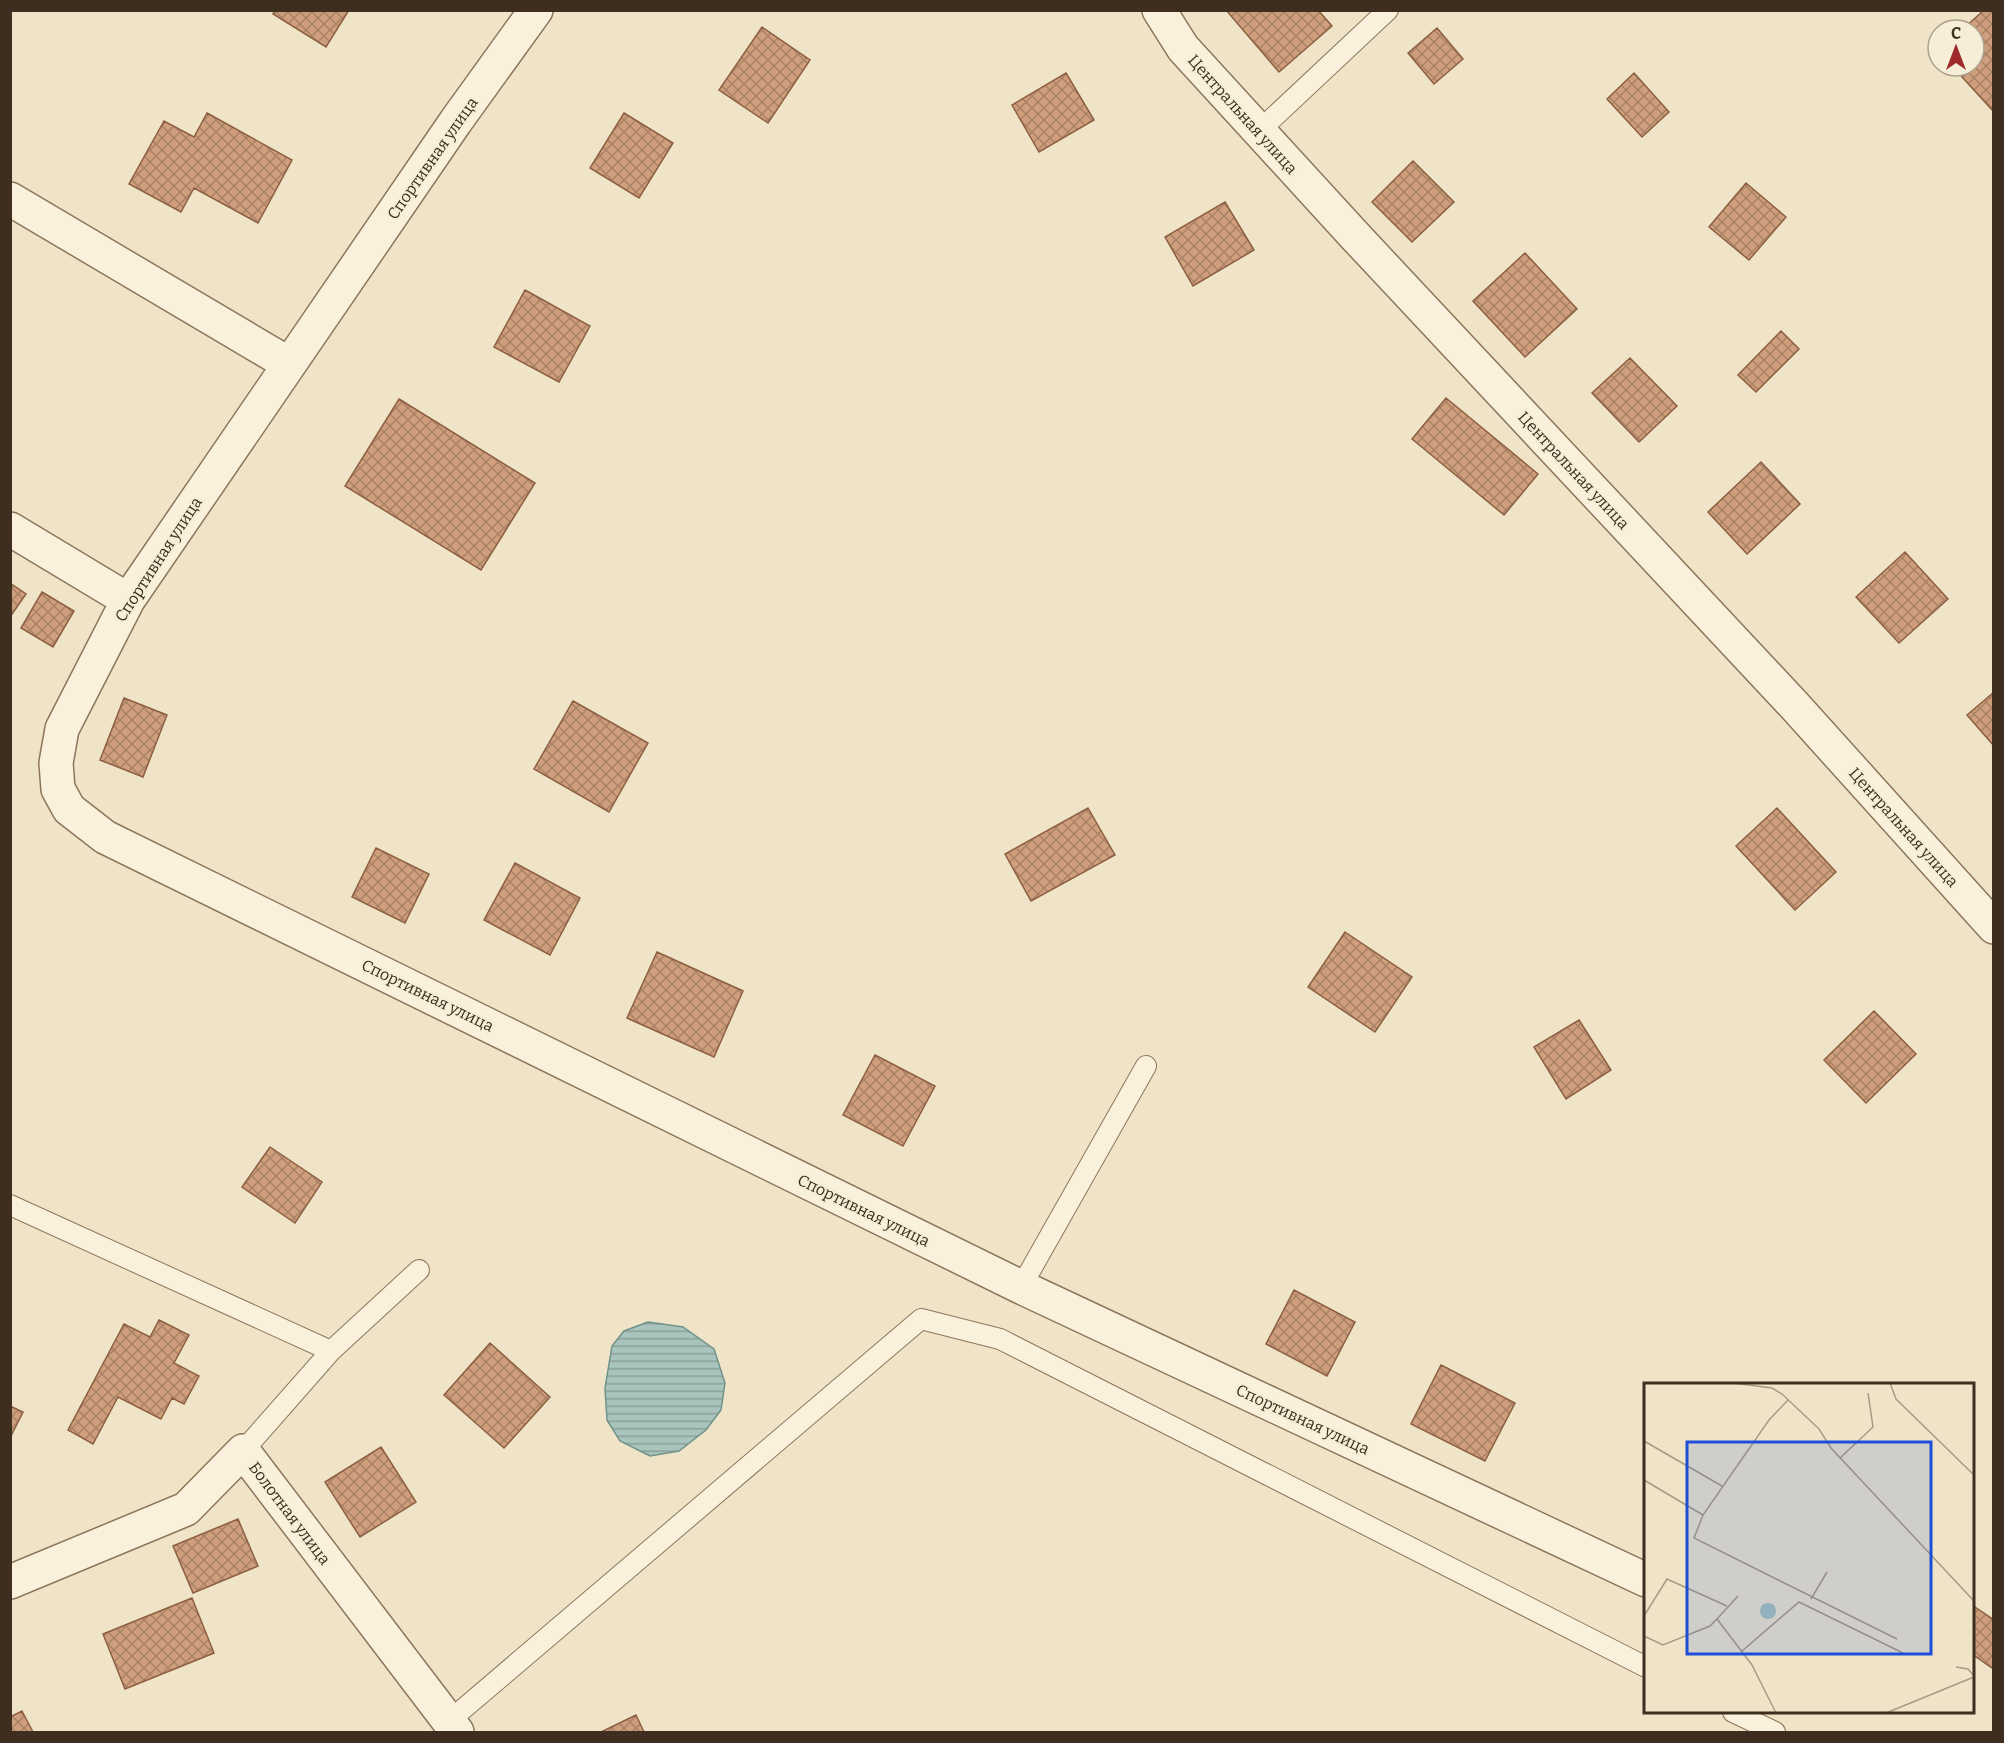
<svg xmlns="http://www.w3.org/2000/svg" width="2004" height="1743" font-family="Bitter,serif">
  <defs>
    <pattern id="water-rules" width="6" height="5" patternUnits="userSpaceOnUse" patternTransform="scale(1.5)"><rect width="6" height="5" fill="#a9c4bc"/><path d="M0 2.5h6" fill="none" stroke="#8ba098"/></pattern>
    <pattern id="building-cross-hatch" width="8" height="8" patternUnits="userSpaceOnUse" patternTransform="scale(1.5)"><rect width="8" height="8" fill="#cf9f7d"/><path d="M0 0l8 8M0 8l8-8" fill="none" stroke="#a98266"/></pattern>
  </defs>
  <rect width="100%" height="100%" fill="#f0e4c8"/>
  <!-- water -->
  <path fill="url(#water-rules)" stroke="#6f938a" stroke-width="1.5" d="M648,1322l35,5 31,22 11,34 -4,27 -15,20 -27,21 -29,5 -30,-15 -13,-21 -2,-32 7,-42 12,-15z"/>
  <!-- building -->
  <path fill="url(#building-cross-hatch)" stroke="#8d5f41" stroke-width="1.5" d="M275,10h74l-23,37 -53,-33z
    M1226,10h92l14,16 -53,46z
    M1984,10h10v102l-42,-46h22v-36h-12z
    M762,27l48,33 -42,63 -49,-33z
    M1437,28l26,31 -29,25 -26,-31z
    M1066,73l28,47 -55,32 -27,-47z
    M1634,73l35,39 -27,25 -35,-38z
    M207,113l85,47 -34,63 -64,-35 -13,24 -52,-28 35,-63 30,16z
    M624,113l49,30 -34,55 -49,-30z
    M1413,161l41,41 -42,40 -40,-40z
    M1746,183l40,34 -37,43 -40,-33z
    M1225,202l29,48 -61,36 -28,-49z
    M1525,253l52,56 -52,48 -52,-56z
    M525,290l65,36 -31,56 -65,-35z
    M1781,331l18,18 -43,43 -18,-17z
    M1630,358l47,48 -38,36 -47,-49z
    M1446,398l92,76 -34,41 -92,-76z
    M399,399l136,84 -54,87 -136,-84z
    M1761,462l39,42 -53,50 -39,-42z
    M1905,552l43,47 -49,44 -43,-46z
    M10,583l16,11 -16,23z
    M42,592l32,19 -21,36 -32,-19z
    M1994,692v54l-27,-31z
    M124,698l43,17 -24,62 -43,-17z
    M573,701l75,42 -39,69 -75,-43z
    M1088,808l27,47 -84,46 -26,-47z
    M1777,808l59,64 -41,38 -59,-64z
    M376,848l53,26 -24,49 -53,-26z
    M515,863l65,35 -30,57 -66,-35z
    M1345,932l67,45 -37,55 -67,-45z
    M657,952l86,39 -29,66 -87,-39z
    M1874,1011l42,43 -50,49 -42,-43z
    M1579,1020l32,50 -45,29 -32,-52z
    M875,1055l60,31 -32,60 -60,-31z
    M270,1147l52,35 -27,41 -53,-36z
    M1294,1290l61,32 -28,54 -61,-32z
    M159,1320l30,15 -15,28 25,13 -15,28 -12,-6 -11,21 -43,-22 -25,47 -25,-14 56,-106 26,13z
    M490,1343l60,54 -46,51 -60,-53z
    M1441,1365l74,38 -30,58 -74,-37z
    M10,1406l13,6 -13,26z
    M381,1447l35,55 -56,35 -35,-55z
    M238,1519l20,47 -65,27 -20,-47z
    M192,1598l22,55 -89,36 -22,-55z
    M1972,1605l22,15v45l-2,3 -20,-14z
    M22,1711l11,21h-23v-15z
    M636,1715l8,17h-43z"/>
  <g fill="none" stroke-linecap="round" stroke-linejoin="round">
    <!-- service casing -->
    <g stroke="#8d765c" stroke-width="22">
      <path id="service" d="M1259,131l129,-121
        M10,1205l321,146
        M1021,1287l125,-221
        M243,1451l88,-100 88,-81
        M1733,1712l42,20
        M449,1721l472,-402 79,20 646,328"/>
    </g>
    <!-- minor casing -->
    <g stroke="#8d765c" stroke-width="36">
      <path id="minor" d="M536,10l-80,111 -328,479 -66,129 -6,34 2,26 11,20 36,28 916,450 625,293
        M1159,10l24,38 172,188 439,469 200,222
        M10,199l279,165
        M10,529l118,71
        M10,1582l176,-73 57,-58 214,281"/>
    </g>
    <!-- service -->
    <use href="#service" stroke="#faf1dc" stroke-width="20"/>
    <!-- minor -->
    <use href="#minor" stroke="#faf1dc" stroke-width="33"/>
  </g>
  <g text-anchor="middle" stroke-width="4.5" stroke-linejoin="round" paint-order="stroke">
    <!-- street labels -->
    <g font-size="16" fill="#3d2e20" stroke="#f7eed8">
      <text transform="translate(1243 114) rotate(48)" y="6">Центральная улица</text>
      <text transform="translate(432 158) rotate(-55)" y="6">Спортивная улица</text>
      <text transform="translate(1574 470) rotate(47)" y="6">Центральная улица</text>
      <text transform="translate(158 559) rotate(-57)" y="6">Спортивная улица</text>
      <text transform="translate(1904 827) rotate(48)" y="6">Центральная улица</text>
      <text transform="translate(428 995) rotate(26)" y="6">Спортивная улица</text>
      <text transform="translate(864 1210) rotate(26)" y="6">Спортивная улица</text>
      <text transform="translate(1303 1419) rotate(25)" y="6">Спортивная улица</text>
      <text transform="translate(290 1513) rotate(53)" y="6">Болотная улица</text>
    </g>
  </g>
  <!-- overview -->
  <g transform="translate(1644 1383)">
    <rect width="330" height="330" fill="#f0e4c8"/>
    <path d="M116 228a8 8 0 1 1 16 0a8 8 0 1 1-16 0Z" fill="#a9c4bc"/>
    <path fill="none" stroke="#a89b85" stroke-width="1.5" d="M89,0l39,5 10,6 37,35 12,19 143,153M246,0l6,16 78,76M144,17l-19,20 -66,95 -9,23 203,101M0,58l78,45M196,75l33,-31 -5,-34M0,97l59,35M167,216l16,-27M0,233l23,-37 60,27M73,236l21,-23M0,253l19,9 47,-19 7,-7 35,46 24,48M98,268l57,-49 104,51M312,284l12,2 6,7M242,330l88,-36"/>
    <path fill="#1d4ed8" fill-opacity="0.15" stroke="#1d4ed8" stroke-width="3" d="M43,59h244v212h-244z"/>
    <rect width="330" height="330" fill="none" stroke="#3d2e20" stroke-width="3"/>
  </g>
  <!-- border -->
  <rect width="2004" height="1743" fill="none" stroke="#3d2e20" stroke-width="24"/>
  <!-- north arrow -->
  <g transform="translate(1956 48)"><circle r="28" fill="#f7eed8" stroke="#ada18e" stroke-width="1.5"/>
  <path d="M0-4.5L10 22L0 15L-10 22Z" fill="#9e2a2b"/>
  <text y="-9" font-size="16" font-weight="bold" text-anchor="middle" fill="#3d2e20">С</text>
  </g>
</svg>
